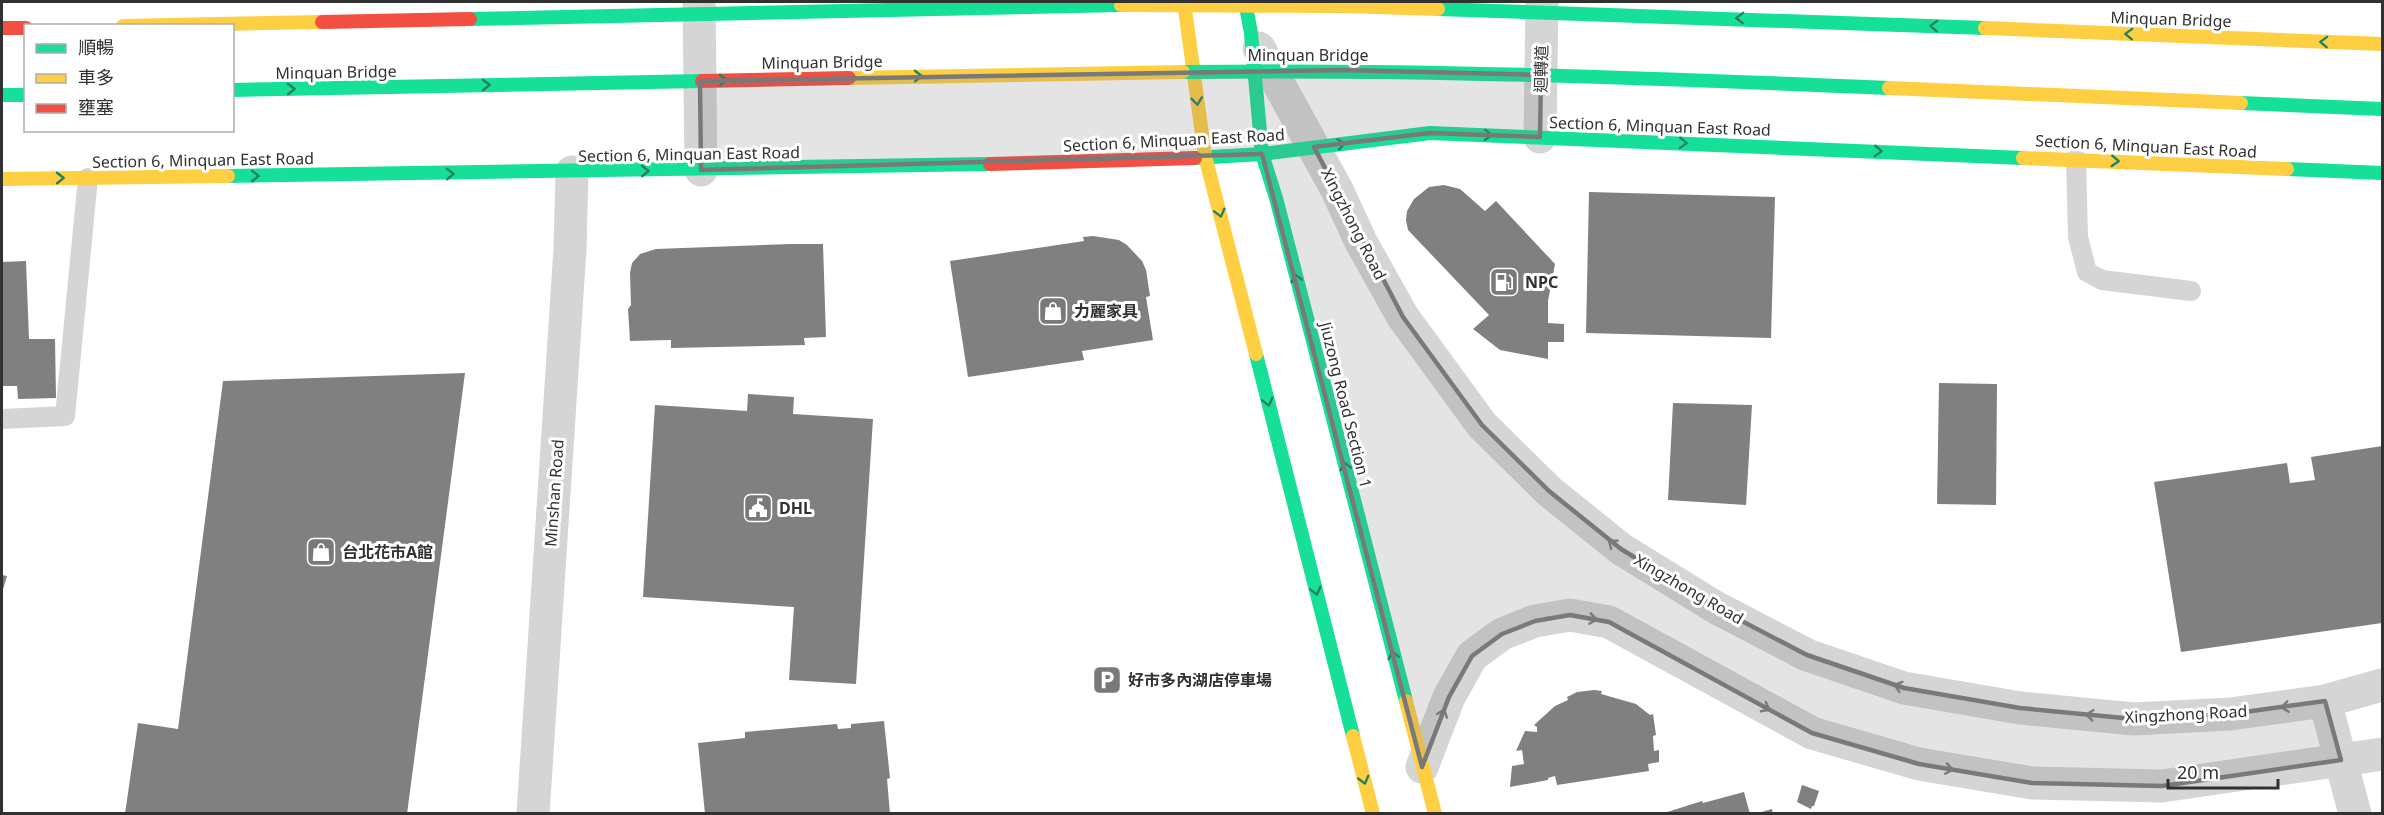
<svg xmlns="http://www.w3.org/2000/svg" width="2384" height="815" font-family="'Noto Sans','Noto Sans TC',sans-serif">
  <rect width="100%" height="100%" fill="#fff"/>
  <!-- building -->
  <path fill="#808080" d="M1444,185l16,4 25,22 11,-10 59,63 -7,37v22l16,1v18h-16v17l-48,-9 -27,-21 16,-14 -81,-85 -2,-10 1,-9 7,-12 15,-12z
    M1589,192l186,5 -4,141 -185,-5z
    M1093,236l26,4 8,5 15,16 4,9 4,26 -4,1 7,43 -71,11 2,9 -116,17 -18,-116 134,-20 -1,-4z
    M791,244h32l3,93 -22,1 1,7 -134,3v-8l-41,1 -2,-32 3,-4 -1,-32 2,-10 8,-9 16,-5z
    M26,261l3,78h26l1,59 -38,1 -1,-13h-15v-124z
    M465,373l-58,441h-282l13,-91 40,6 45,-348z
    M1939,383l58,1 -1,121 -59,-1z
    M748,394l46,3 -1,17 80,5 -17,265 -67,-4 5,-73 -151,-10 12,-192 92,6z
    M1673,403l79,2 -6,100 -78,-5z
    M2382,446v177l-201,29 -27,-170 133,-19 3,20 25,-3 -4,-23z
    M2,575l5,1 -5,17z
    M1594,690l8,1 -1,3 35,10 14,11 3,-1 3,21 -3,1 1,15 5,-1v12l-11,2 1,7 -92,14 -2,-9 -7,2v2l-38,7 2,-21 12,-2 -2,-14 -6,1 9,-20 12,1v-5l-3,-2 21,-19 13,-6 -1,-3 10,-5z
    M884,721l6,57 -3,1 3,35h-185l-7,-71 47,-5v-6l92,-8 1,5 13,-1v-4z
    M1802,785l17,6 -5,15h-2l-1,3 -14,-7z
    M1744,792l6,22h-89l41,-13 1,2z
    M1772,809l1,5h-15v-1z"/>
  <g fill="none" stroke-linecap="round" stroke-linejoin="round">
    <!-- lane -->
    <path stroke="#d5d5d5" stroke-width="20" d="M2076,159l2,78 9,35 15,8 89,11
      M2,419l63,-3 23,-238"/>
    <!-- street -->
    <path stroke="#d5d5d5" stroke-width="33" d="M699,2l2,168
      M1259,48l78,142 24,52 42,75 79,108 67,66 72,58 94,58 92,48 97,33 116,20 114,11 96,-5 95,-13 57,-16
      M1540,137l2,-135
      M2325,701l30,113
      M1422,767l27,-70 23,-41 30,-22 33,-13 35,-6 39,7 203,111 107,31 113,19 130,3 220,-32
      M533,814l37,-565 2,-77"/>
    <!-- fast -->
    <path stroke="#16e098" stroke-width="14" d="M1245,2l6,31 11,121 14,44 130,503
      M2,95h24
      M1195,158l67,-4 168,-21 593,25
      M2287,169l95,4
      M228,176l762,-12
      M1256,354l97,382"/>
    <!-- slow -->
    <path stroke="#ffcf43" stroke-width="14" d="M1184,2l21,154 51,198
      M2023,158l264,11
      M2,179l226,-3
      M1406,701l29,113
      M1353,736l20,78"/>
    <!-- jam -->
    <path stroke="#f24e42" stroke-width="14" d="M2,28h24
      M990,164l205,-6"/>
    <!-- fast-bridge -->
    <path stroke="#16e098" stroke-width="14" d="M1438,9l547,19
      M470,19l651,-14
      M1183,72c235,-3 471,6 706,16
      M232,90l470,-9
      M2241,103l141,6"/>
    <!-- slow-bridge -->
    <path stroke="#ffcf43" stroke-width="14" d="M1121,5l225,1 92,3
      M123,26l199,-4
      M1985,28l397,16
      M849,78l334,-6
      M1889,88l352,15"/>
    <!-- jam-bridge -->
    <path stroke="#f24e42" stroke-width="14" d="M322,22l148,-3
      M702,81l147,-3"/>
  </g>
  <!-- one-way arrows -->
  <defs><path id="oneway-chevron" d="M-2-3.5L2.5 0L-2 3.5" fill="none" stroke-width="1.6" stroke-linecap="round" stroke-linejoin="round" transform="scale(1.5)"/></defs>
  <g stroke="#25805f">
    <use href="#oneway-chevron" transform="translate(1740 18) rotate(-178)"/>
    <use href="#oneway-chevron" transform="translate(1934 26) rotate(-178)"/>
    <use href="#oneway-chevron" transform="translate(2129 34) rotate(-178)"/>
    <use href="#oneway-chevron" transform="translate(2324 42) rotate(-178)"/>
    <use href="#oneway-chevron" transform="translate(918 76) rotate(-1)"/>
    <use href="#oneway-chevron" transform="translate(723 80) rotate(-1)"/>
    <use href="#oneway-chevron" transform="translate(486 85) rotate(-1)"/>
    <use href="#oneway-chevron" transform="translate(291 89) rotate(-1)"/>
    <use href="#oneway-chevron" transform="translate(1197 101) rotate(83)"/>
    <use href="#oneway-chevron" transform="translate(1488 135) rotate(2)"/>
    <use href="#oneway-chevron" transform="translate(1683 143) rotate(2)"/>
    <use href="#oneway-chevron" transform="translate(1341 144) rotate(-8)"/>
    <use href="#oneway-chevron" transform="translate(1878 151) rotate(2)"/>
    <use href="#oneway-chevron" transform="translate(2115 161) rotate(3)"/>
    <use href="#oneway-chevron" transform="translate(645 171) rotate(-1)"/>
    <use href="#oneway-chevron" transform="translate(450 174) rotate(-1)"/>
    <use href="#oneway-chevron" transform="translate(255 176) rotate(-1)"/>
    <use href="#oneway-chevron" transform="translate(60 178) rotate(-1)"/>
    <use href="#oneway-chevron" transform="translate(1220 213) rotate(76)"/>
    <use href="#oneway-chevron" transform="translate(1296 278) rotate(-104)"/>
    <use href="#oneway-chevron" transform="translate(1268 402) rotate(76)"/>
    <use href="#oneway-chevron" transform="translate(1345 466) rotate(-104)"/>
    <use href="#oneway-chevron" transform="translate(1316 591) rotate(76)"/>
    <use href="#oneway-chevron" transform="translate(1393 655) rotate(-104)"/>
    <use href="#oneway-chevron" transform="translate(1364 780) rotate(75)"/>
  </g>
  <g stroke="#7b7b7b">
    <use href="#oneway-chevron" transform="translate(1612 543) rotate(-141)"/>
    <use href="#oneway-chevron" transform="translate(1593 619) rotate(9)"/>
    <use href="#oneway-chevron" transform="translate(1898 686) rotate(-163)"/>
    <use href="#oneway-chevron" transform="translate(2285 707) rotate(172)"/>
    <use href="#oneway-chevron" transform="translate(1766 708) rotate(28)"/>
    <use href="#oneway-chevron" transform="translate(1443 713) rotate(-69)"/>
    <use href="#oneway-chevron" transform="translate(2090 715) rotate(-174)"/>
    <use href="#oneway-chevron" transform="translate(1949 769) rotate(9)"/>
  </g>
  <!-- marked area -->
  <path fill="#797979" fill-opacity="0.2" stroke="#797979" stroke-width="4.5" stroke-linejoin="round" d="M1344,70l197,5 -1,62 -110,-4 -116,14 89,170 79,108 67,66 72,58 94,58 92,48 97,33 116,20 114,11 96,-5 95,-13 16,59 -179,26 -130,-3 -113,-19 -107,-31 -203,-111 -39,-7 -35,6 -33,13 -30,22 -23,41 -27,70 -160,-613 -561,16 -1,-89z"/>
  <!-- icons -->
  <defs>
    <g id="fuel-square" transform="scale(1.5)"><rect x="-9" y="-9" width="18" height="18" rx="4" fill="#797979" stroke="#fff"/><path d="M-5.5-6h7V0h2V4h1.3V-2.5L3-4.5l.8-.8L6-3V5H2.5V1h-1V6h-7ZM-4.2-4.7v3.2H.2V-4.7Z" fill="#fff"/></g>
    <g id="shop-square" transform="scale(1.5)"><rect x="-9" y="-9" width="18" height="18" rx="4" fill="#797979" stroke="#fff"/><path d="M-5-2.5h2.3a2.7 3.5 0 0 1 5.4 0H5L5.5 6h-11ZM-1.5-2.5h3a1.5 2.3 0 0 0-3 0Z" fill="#fff"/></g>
    <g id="civic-square" transform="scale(1.5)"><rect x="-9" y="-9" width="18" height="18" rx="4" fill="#797979" stroke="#fff"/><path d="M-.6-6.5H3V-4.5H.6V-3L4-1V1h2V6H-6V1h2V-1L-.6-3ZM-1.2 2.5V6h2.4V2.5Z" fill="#fff"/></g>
    <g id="parking-square" transform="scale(1.5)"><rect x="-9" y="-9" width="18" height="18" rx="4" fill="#797979" stroke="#fff"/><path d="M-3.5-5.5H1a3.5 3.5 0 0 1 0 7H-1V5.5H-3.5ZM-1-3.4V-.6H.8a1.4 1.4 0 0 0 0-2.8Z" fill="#fff"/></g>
  </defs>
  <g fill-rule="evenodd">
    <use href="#fuel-square" x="1504" y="282"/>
    <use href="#shop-square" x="1053" y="311"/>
    <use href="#civic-square" x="758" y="508"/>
    <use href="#shop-square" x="321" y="552"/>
    <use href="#parking-square" x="1107" y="680"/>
  </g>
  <g text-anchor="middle" stroke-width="6" stroke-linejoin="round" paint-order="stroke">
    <!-- street labels -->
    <g font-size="16" fill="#313131" stroke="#fff">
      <text transform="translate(2171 19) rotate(2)" y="6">Minquan Bridge</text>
      <text x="1308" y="61">Minquan Bridge</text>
      <text transform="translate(822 62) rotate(-1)" y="6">Minquan Bridge</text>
      <text transform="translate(1541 69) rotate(-89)" y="6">迴轉道</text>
      <text transform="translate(336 72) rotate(-1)" y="6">Minquan Bridge</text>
      <text transform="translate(1660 126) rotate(2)" y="6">Section 6, Minquan East Road</text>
      <text transform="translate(1174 140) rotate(-3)" y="6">Section 6, Minquan East Road</text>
      <text transform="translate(2146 146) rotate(3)" y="6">Section 6, Minquan East Road</text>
      <text transform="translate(689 154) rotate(-1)" y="6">Section 6, Minquan East Road</text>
      <text transform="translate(203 160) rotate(-1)" y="6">Section 6, Minquan East Road</text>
      <text transform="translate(1354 224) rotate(63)" y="6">Xingzhong Road</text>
      <text transform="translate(1346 405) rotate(76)" y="6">Jiuzong Road Section 1</text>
      <text transform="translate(554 493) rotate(-86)" y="6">Minshan Road</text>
      <text transform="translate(1689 589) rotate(30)" y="6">Xingzhong Road</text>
      <text transform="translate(2186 714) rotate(-3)" y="6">Xingzhong Road</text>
    </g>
    <!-- poi labels -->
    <g font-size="16" font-weight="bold" fill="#313131" stroke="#fff" text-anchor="start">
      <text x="1525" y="288">NPC</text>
      <text x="1074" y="317">力麗家具</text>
      <text x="779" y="514">DHL</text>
      <text x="342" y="558">台北花市A館</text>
      <text x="1128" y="686">好市多內湖店停車場</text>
    </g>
  </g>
  <!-- border -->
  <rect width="2384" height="815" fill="none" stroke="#313131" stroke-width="6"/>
  <!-- legend -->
  <rect x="24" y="24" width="210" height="108" fill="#ffffff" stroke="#adadad" stroke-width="1.5"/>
  <rect x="36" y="44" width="30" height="9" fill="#16e098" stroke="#adadad" stroke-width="1.5"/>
  <text x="78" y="54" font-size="18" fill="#313131">順暢</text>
  <rect x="36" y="74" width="30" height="9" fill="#ffcf43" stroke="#adadad" stroke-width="1.5"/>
  <text x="78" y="84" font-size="18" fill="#313131">車多</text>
  <rect x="36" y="104" width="30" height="9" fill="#f24e42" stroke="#adadad" stroke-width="1.5"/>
  <text x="78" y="114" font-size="18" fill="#313131">壅塞</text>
  <!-- scale -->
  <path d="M2168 779v9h110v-9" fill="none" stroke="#313131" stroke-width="3"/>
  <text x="2177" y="779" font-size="18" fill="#313131" stroke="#ffffff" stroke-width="4.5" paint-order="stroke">20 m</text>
</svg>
